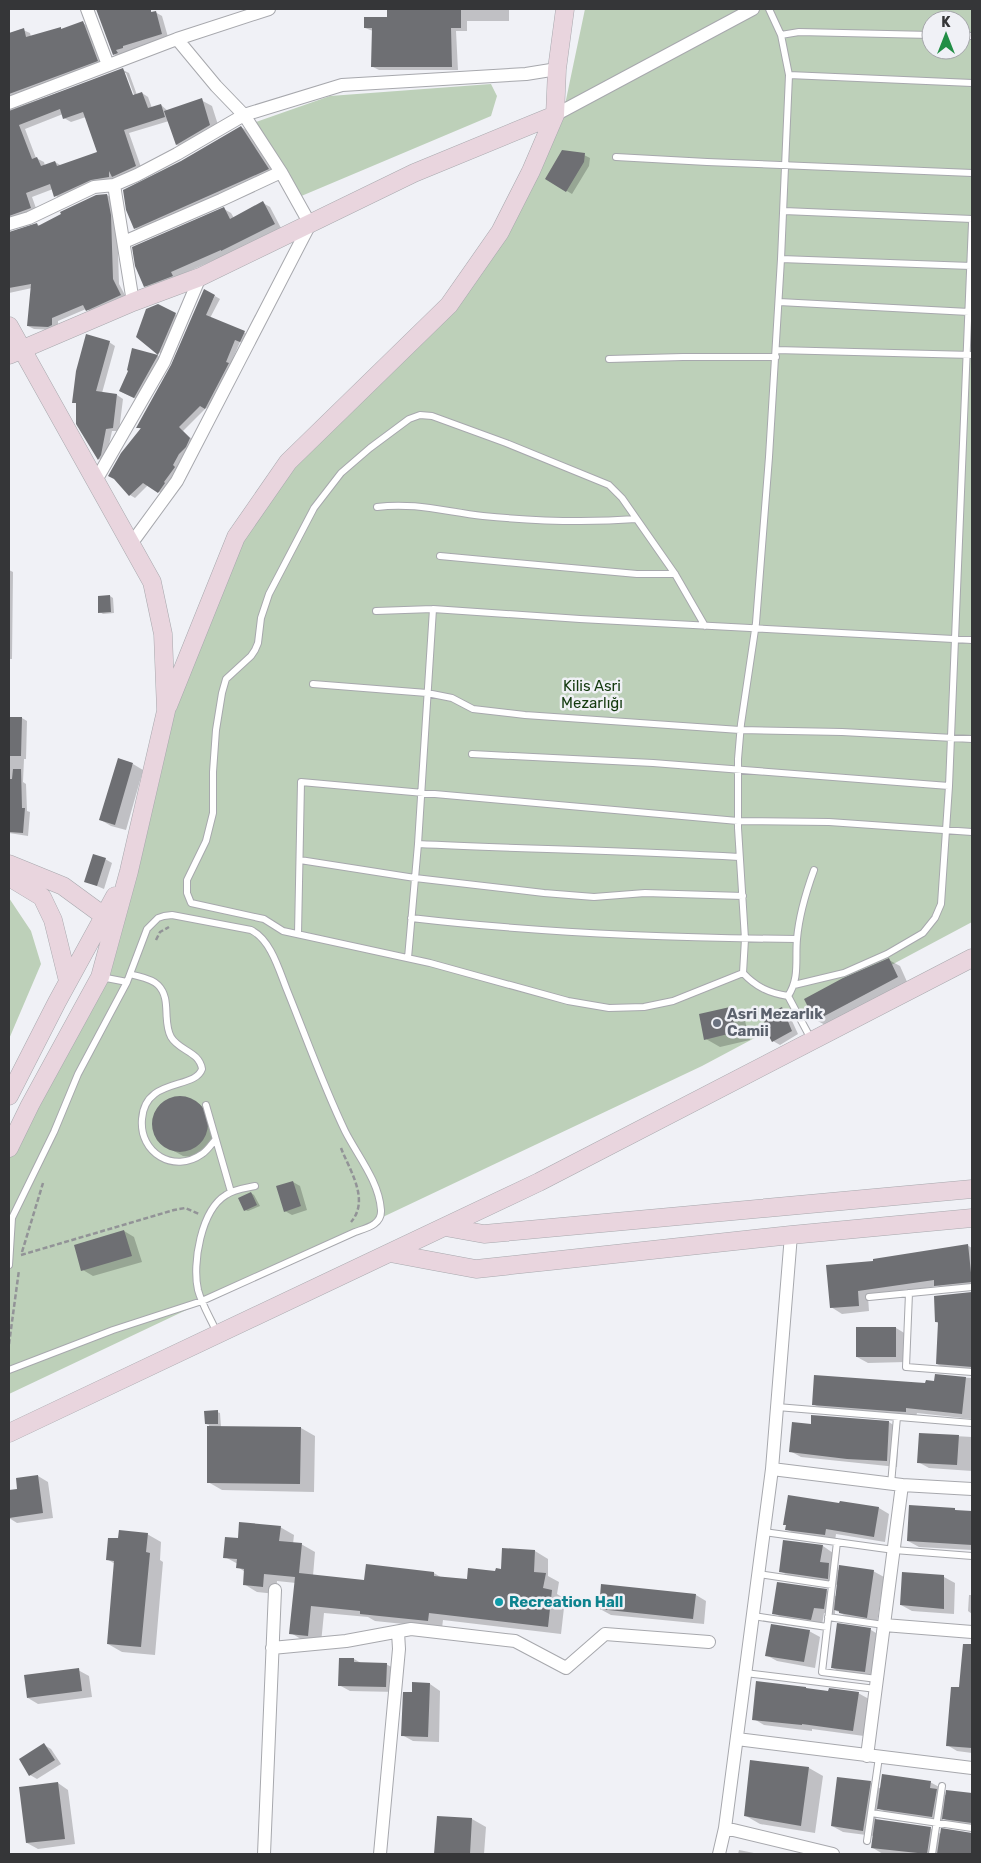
<svg xmlns="http://www.w3.org/2000/svg" width="981" height="1863" font-family="Rubik,sans-serif">
  <rect width="100%" height="100%" fill="#f0f1f6"/>
  <!-- green -->
  <path fill="#bdd0b9" fill-rule="evenodd" d="M585,9h387v913l-270,144 -693,328v-247l94,-181 42,-189 92,-243 52,-75 161,-157 112,-183zM931,20h30v30h-30z
    M491,84l6,12 -6,20 -192,81 -43,-75 74,-26z
    M9,898l22,33 10,33 -32,75z"/>
  <!-- shadow -->
  <path fill="#0003" fill-rule="evenodd" d="M97,9h53l2,4 3,-1 7,4 6,21 -48,21 -6,-4z
    M389,9h120v12h-42v10h-11l2,39h-79l-6,-3v-36l-8,-3 24,-10z
    M83,23l6,4 14,37 -94,39v-69l14,-4 7,3 1,4 29,-9 3,2z
    M123,70l6,3 8,22 5,-2 6,4 4,11 9,-3 7,6 33,-11 11,6 8,25 -33,20 -10,-6 -8,-24 -40,12 13,37 -23,10 -4,-3v3l-53,20 -6,-4 -3,-7 -21,8 5,14 -28,13v-114zM124,73h2l10,27 -2,1zM63,114l1,4 7,4 15,-5 12,36 -36,13 -7,-4 -10,4 -1,-4 -8,-4 -11,-29z
    M241,127l7,4 27,41 -133,60 -7,-4 46,-66z
    M584,155l6,3 -1,8 -17,28 -25,-15z
    M107,195l6,4 4,21 2,64 8,15 -34,14 -7,-4 -28,12v8l-3,1 -21,-1 -6,-3 4,-38 -23,5v-60l28,-9 3,2z
    M263,203l7,4 11,21 -53,26 -50,22 1,3 -27,11 -7,-4 79,-77 7,4 3,5z
    M215,296l5,3 -10,19 40,17 -5,9 -5,-2 -29,68 -5,-2 -23,23 12,11 -31,53 -16,-10 -13,13 -5,-3 11,-66 -4,-2z
    M158,305l24,13 -17,39 -27,-21z
    M109,342l6,4 -13,47 15,2 6,4 -4,32h-7l-7,32 -6,-4 -22,-35v-20l-3,-2z
    M133,349l25,7 6,3 -24,42 -20,-10 10,-20z
    M9,570l4,2 -1,87h-3z
    M110,596l3,2 1,15 -11,1 -3,-2z
    M9,718h13l5,3 -1,38h-2l-1,23 3,2 1,27 3,1 -2,24 -19,-3z
    M133,764l10,6 -17,60 -15,-4 -10,-6z
    M105,859l7,4 -8,26 -19,-8z
    M889,960l11,6 8,18 -81,42 -11,-6z
    M782,1008l6,4 10,22 -18,11 -7,-4z
    M730,1009l14,8 6,23 -30,7 -14,-8z
    M177,1097h9l8,4 17,11 7,26 -4,8 -23,11 -8,-1 -20,-11 -6,-7 -3,-8 -1,-9 2,-9 6,-8 7,-5z
    M293,1182l7,4 7,24 -15,5 -7,-4z
    M251,1193l3,2 6,11 -12,5 -3,-1z
    M124,1231l10,6 8,25 -49,14 -10,-6z
    M967,1245l5,3v41l-26,2 -8,-5 -70,11 1,14 -27,3 -11,-7 44,-45z
    M972,1293v79l-25,-2 -10,-6 2,-40 -3,-2v-25z
    M896,1328l10,6v28l-38,1 -11,-6z
    M936,1376l36,2v41l-55,-6 -1,4 -92,-7 -11,-6 113,-19 10,-3z
    M217,1412l3,1 1,14 80,1 14,8 -1,56 -92,-2 -14,-8 1,-57 -3,-1z
    M889,1422l10,7 -2,38 -96,-10 -11,-6 22,-26z
    M920,1434l52,3v34l-43,-3 -11,-6z
    M38,1476l10,6 5,36 -36,5 -8,-5v-26l10,-2z
    M841,1502l38,6 10,6 -4,28 -49,-8 -1,7 -38,-6 -11,-6 54,-24z
    M954,1509l4,3 14,1v37l-53,-3 -11,-6z
    M280,1527l14,8 -1,9h8l14,8 -2,24 52,5 69,-8 8,5 26,2 34,-10 1,-20 32,1 13,8v17l11,6 -2,12 8,5 -4,35 -118,-14 -1,8 -67,-7 -7,-4 -44,-4 -3,30 -17,-2 -13,-8 5,-50 -19,-2 -1,13 -19,-2 -13,-8 1,-12 -7,-5v-3l-13,-7 14,-18z
    M147,1534l14,8 -1,18 3,2 -8,93 -33,-3 -14,-8 7,-80 -8,-5 12,-19z
    M784,1541l39,5 10,7 -2,13 9,5h33l11,6 -7,46 -26,-4 -16,-9v4l-11,-1 -2,12 -38,-6 -10,-6 52,-23 11,7 1,-12 -47,-8 -11,-6z
    M944,1577l11,6 -1,31 -42,-3 -11,-6z
    M696,1595l10,6 -2,23 -93,-9 -11,-6z
    M969,1595h3v19l-4,-3z
    M838,1625l33,5 10,6 -5,42 -33,-4 -10,-6z
    M809,1631l11,6 -5,31 -38,-7 -11,-6z
    M964,1646h8v107l-15,-2 -10,-6 14,-57z
    M354,1659l7,4 25,1 11,6 -1,22 -46,-1 -11,-6z
    M78,1670l11,6 3,21 -54,7 -10,-6z
    M430,1684l10,7 -1,51 -26,-1 -11,-6 11,-41z
    M809,1690l49,3 11,6 -5,37 -52,-7v2l-48,-6 -10,-6z
    M44,1745l7,4 10,15 -24,15 -7,-4 -9,-15z
    M809,1768l14,8 -8,57 -55,-9 -14,-8z
    M870,1782l11,7 49,-7 11,6 -1,4 7,4 1,-5 24,3v33l-18,-3 -11,-6v4l-54,-8 -11,-6 -2,12 54,8 11,6 1,-4 30,4v20h-89l-10,-6 1,-12 -31,-4 -11,-6z
    M58,1783l10,7 7,54 -37,5 -11,-6z
    M438,1817l34,2 14,8 -2,27h-48z
    M739,1850l20,4h-21z"/>
  <!-- building -->
  <path fill="#6e6f73" fill-rule="evenodd" d="M96,9h55v3l5,-1 6,23 -39,12v2l-7,2 2,3 -5,2z
    M387,9h74v19h-10l1,39h-81l1,-39h-8v-11h23z
    M83,21l15,40 -89,33v-61l15,-5 2,9 35,-10v2z
    M123,68l10,27 9,-3 6,16 13,-4 4,13 -41,13 12,36 -24,11 -3,-6v6l-18,3 -37,17 -4,-13 -24,9 5,15 -22,8v-105zM60,109l3,10 20,-7 14,40 -40,14 -2,-5 -14,5 -4,-9 -5,2 -13,-34z
    M202,98l8,27 -34,20 -12,-34z
    M241,126l28,43 -135,60 -8,-19 -3,-20 58,-29z
    M562,150l23,3 -1,9 -18,30 -21,-13z
    M107,194l4,21 2,64 8,16 -35,16 -3,-6 -31,13v7l-4,2 -21,-1 4,-42 -22,4v-56l28,-9 1,3 23,-12 -1,-2 36,-17z
    M263,201l12,23 -54,27v-1l-50,22 2,4 -29,11 -9,-21 -3,-19 92,-40 6,12z
    M204,289l11,6 -9,20 39,16 -5,11 -5,-2 -9,22 3,1 -24,46 -5,-3 -21,21 11,11 -4,9 -7,7 -6,11 2,2 -11,15 1,1 -7,10 -15,-10 -14,13 -15,-17 -6,-3 13,-23 20,-25h-5l35,-63z
    M158,304l18,9 -18,42 -22,-18 10,-28z
    M86,334l24,7 -14,50 21,3 -4,34 -7,1 -5,26 -3,5 -22,-36v-21h-4l4,-32z
    M132,348l26,7 -24,43 -15,-7 9,-20 -1,-1z
    M110,595l1,17 -13,1v-17z
    M9,717h13l-1,39h-12z
    M118,758l15,5 -18,62 -16,-5z
    M13,769h8l1,39h3l-2,25 -14,-1v-53h3z
    M93,854l13,4 -9,28 -13,-4z
    M889,958l9,19 -83,44 -11,-22 39,-21z
    M730,1007l6,25 -32,8 -5,-26z
    M782,1007l10,24 -20,11 -8,-15 1,-12z
    M152 1124a28 28 0 1 1 56 0a28 28 0 1 1-56 0Z
    M293,1181l8,25 -17,6 -8,-26z
    M251,1192l6,13 -13,6 -6,-13z
    M124,1230l8,26 -51,15 -7,-26z
    M968,1244l4,38 -38,4v-6l-76,11 1,15 -29,2 -4,-43 47,-4v-2z
    M972,1292v75l-36,-3 2,-42h-3l-1,-26z
    M856,1327h40v30h-40z
    M935,1374l31,3 -4,37 -56,-6v4l-16,-1 -78,-6 2,-30 111,8 1,-3 8,1z
    M218,1410v14h-13l-1,-13z
    M811,1415l78,6 -2,40 -40,-2 -58,-7 3,-30 19,2z
    M207,1426l94,1 -1,57 -93,-1z
    M919,1433l40,2 -2,30 -40,-2z
    M38,1475l5,38 -34,5v-28l8,-1 -1,-11z
    M788,1495l51,8 1,-2 39,6 -5,30 -48,-8 -1,6 -40,-5 1,-5h-3z
    M909,1505l46,3v2l17,1v34l-65,-4z
    M239,1522l42,4 -2,15 23,2 -3,30 65,7 2,-16 68,8v4l33,3 1,-11 27,3 1,-3 5,1 1,-21 33,2 -1,22 12,1 -3,15 9,2 -4,37 -119,-14 -1,8 -68,-7v-3l-49,-5 -3,30 -19,-2 6,-57 -31,-3 -1,13 -20,-2 1,-16 -8,-1 1,-9 -14,-1 2,-21 13,1z
    M119,1530l29,3 -2,19 4,1 -9,94 -34,-3 7,-83 -8,-1 2,-22h10z
    M783,1540l40,5 -3,17 9,1 -1,16 -49,-7z
    M839,1565l35,5 -7,48 -28,-5v-2l-5,-1z
    M902,1572l42,3v34l-44,-4z
    M777,1582l50,7 -3,20 -10,-1 -3,12 -39,-6z
    M601,1584l95,10 -3,25 -94,-10z
    M837,1623l34,5 -6,44 -34,-4z
    M771,1624l39,6 -6,32 -39,-6z
    M963,1644h9v104l-26,-2 5,-59h8z
    M339,1658h15v4l33,1 -1,24 -48,-1z
    M79,1668l3,23 -55,7 -3,-23z
    M756,1681l50,6v1l22,3 1,-3 30,4 -6,39 -51,-7v1l-50,-5z
    M412,1682l18,1 -2,54 -27,-1 2,-44h9z
    M44,1743l11,17 -26,16 -10,-17z
    M750,1760l59,7 -8,59 -57,-10z
    M882,1774l49,7 -1,7 7,1 -5,28 -55,-8z
    M837,1777l34,4 -8,50 -32,-5z
    M58,1782l7,57 -39,4 -7,-56z
    M946,1790l26,3v30l-30,-4z
    M437,1816l35,2 -2,36h-36z
    M875,1819l56,8 -4,27 -56,-6z
    M941,1828l31,5v21h-35z"/>
  <g fill="none" stroke-linecap="round" stroke-linejoin="round">
    <!-- lane casing -->
    <g stroke="#a7a8ad" stroke-width="8">
      <path id="lane" d="M769,9l12,26 8,40 -8,184 -12,198 -13,166 -15,101 -3,35v69l7,111 -2,34c13,14 26,20 45,23
        M781,35l18,-3 132,3
        M961,36h11
        M789,75l183,8
        M616,157l91,5 265,11
        M784,211l188,8
        M781,259l190,7
        M779,302l190,10
        M776,350l196,5
        M609,359l74,-2h93
        M377,507c38,-5 69,5 106,9 51,5 102,7 153,3
        M440,556l197,18h38
        M376,611l57,-2 147,10 392,21
        M705,626l-30,-52 -53,-76 -13,-13 -103,-42 -74,-27 -12,-1 -11,4 -39,29 -29,25 -27,35 -45,86 -8,24 -3,25 -3,7 -4,6 -25,23 -4,14 -6,37 -3,42v41l-7,28 -19,39v13l4,10 73,16 19,12 147,32 138,38 41,7 35,-1 29,-6 70,-28
        M313,684l114,9 25,5 21,11 52,6 215,15 102,2 130,7
        M472,754l181,9 296,23
        M418,844c107,5 214,7 321,13
        M300,860l115,18 129,15 50,4 51,-4 98,3
        M411,918c129,15 257,20 386,21
        M298,934l3,-152 437,39 91,1 143,10
        M408,958l10,-114 15,-235
        M130,974c9,3 21,4 28,11 14,14 4,36 13,52 8,14 28,14 31,32 -7,21 -57,8 -60,50 -3,34 32,55 60,35 5,-3 9,-9 13,-14
        M101,977l26,5
        M794,985l50,-12 43,-19 36,-21 12,-15 6,-14 8,-118 23,-563
        M788,996c12,-18 7,-37 9,-57 2,-24 9,-47 17,-69
        M788,996l23,43
        M206,1105l25,87
        M9,1265l3,-47 42,-86 24,-58 49,-92 20,-53 11,-11 6,-2 8,-1 79,15c20,10 28,40 36,60 19,47 36,95 58,141 12,24 34,50 36,79 1,15 -15,18 -26,22l-153,69 -89,29 -104,40
        M909,1293l-3,74 66,5
        M869,1297l103,-10
        M217,1333c-6,-14 -15,-28 -19,-43 -6,-26 3,-80 28,-95 8,-6 20,-7 29,-9
        M777,1407l195,16
        M891,1484l6,-67
        M764,1532l130,18 78,6
        M837,1542l-15,130 55,7
        M759,1574l73,11
        M753,1616l74,11
        M828,1617l56,8
        M745,1673l131,16
        M871,1813l101,15
        M867,1841l12,-84
        M932,1854l10,-68"/>
    </g>
    <!-- street casing -->
    <g stroke="#a7a8ad" stroke-width="14">
      <path id="street" d="M87,9l21,56
        M9,103l168,-64 92,-30
        M555,115l198,-106
        M114,185l19,117
        M9,224l20,-6 65,-31 20,-2 23,-10 40,-21 67,-39 98,-30 184,-11 31,-5
        M124,242l97,-42 60,-28
        M95,482l69,-120 36,-85
        M131,544l46,-63 133,-257 -29,-52 -37,-57 -28,-29 -39,-47
        M772,1469l130,16 70,4
        M884,1625l88,7
        M272,1648l74,-7 65,-12 104,12 51,27 39,-34 104,8
        M737,1739l235,29
        M867,1756l35,-271
        M725,1828l108,26
        M264,1854l11,-264
        M380,1854l19,-205 -1,-17
        M719,1854l6,-26 47,-359 19,-234"/>
    </g>
    <!-- secondary casing -->
    <g stroke="#a7a8ad" stroke-width="19">
      <path id="secondary" d="M9,326l143,256 11,52 3,77 -37,160 -29,106 -70,128 -21,43
        M9,355l124,-53 67,-25 214,-104 141,-58
        M168,706l68,-169 52,-75 161,-157 51,-73 31,-61 24,-56 2,-46 8,-60
        M9,864l54,22 41,30 11,6
        M9,877l33,20 11,23 15,61
        M9,1096l48,-94 58,-106
        M445,1227l39,7 488,-45
        M390,1253l86,16 315,-34 181,-17
        M9,1433l530,-251 433,-224"/>
    </g>
    <!-- path -->
    <path stroke="#929397" stroke-width="2.5" stroke-dasharray="5 2.5" stroke-linecap="butt" d="M156,940l4,-8 9,-5
      M341,1148c9,23 29,52 10,74
      M22,1252l21,-69
      M21,1255l153,-45 11,-2 14,6
      M9,1344l10,-74"/>
    <!-- lane -->
    <use href="#lane" stroke="#fff" stroke-width="6"/>
    <!-- street -->
    <use href="#street" stroke="#fff" stroke-width="12"/>
    <!-- secondary -->
    <use href="#secondary" stroke="#e9d5de" stroke-width="18"/>
  </g>
  <!-- markers -->
  <circle fill="#6b7280" stroke="#f0f1f6" stroke-width="2" cx="717" cy="1023" r="5"/>
  <circle fill="#0f9aa8" stroke="#f0f1f6" stroke-width="2" cx="499" cy="1602" r="5"/>
  <g text-anchor="middle" stroke-width="5" stroke-linejoin="round" paint-order="stroke">
    <!-- park labels -->
    <g font-size="15" fill="#143a0f" stroke="#f0f1f6">
      <text x="592" y="691">Kilis Asri<tspan x="592" dy="17">Mezarlığı</tspan></text>
    </g>
    <!-- worship labels -->
    <g font-size="15" font-weight="bold" fill="#5b616d" stroke="#f0f1f6" text-anchor="start">
      <text x="727" y="1019">Asri Mezarlık<tspan x="727" dy="17">Camii</tspan></text>
    </g>
    <!-- culture labels -->
    <g font-size="15" font-weight="bold" fill="#0d838f" stroke="#f0f1f6" text-anchor="start">
      <text x="509" y="1607">Recreation Hall</text>
    </g>
  </g>
  <!-- border -->
  <rect width="981" height="1863" fill="none" stroke="#353638" stroke-width="20"/>
  <!-- north arrow -->
  <g transform="translate(946 35)"><circle r="24" fill="#f0f1f6" stroke="#a5a6aa"/>
  <path d="M0-4L9 19L0 12L-9 19Z" fill="#228e46"/>
  <text y="-8" font-size="14" font-weight="bold" text-anchor="middle" fill="#353638">K</text>
  </g>
</svg>
